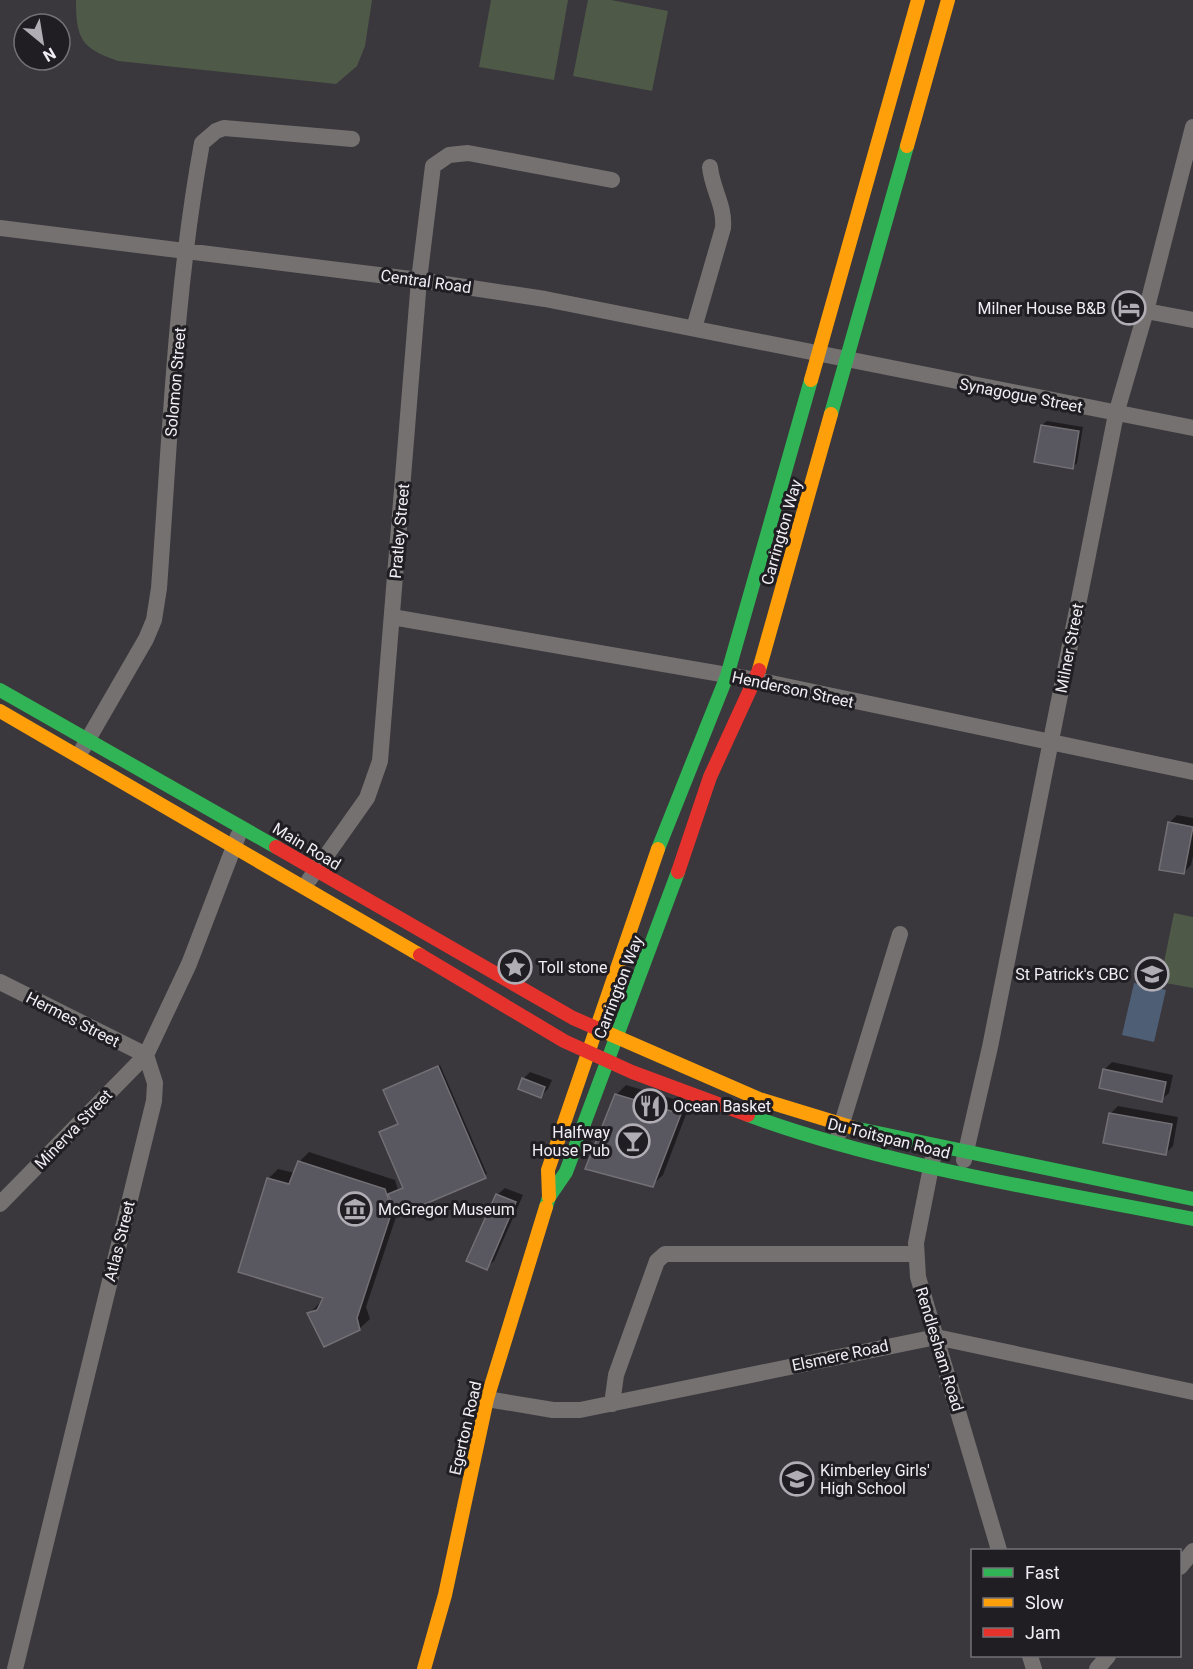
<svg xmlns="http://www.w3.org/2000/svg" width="1193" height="1669" font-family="Roboto,sans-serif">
  <rect width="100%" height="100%" fill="#3a383d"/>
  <!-- green -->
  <path fill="#4e5948" d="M76,0h296l-7,46 -8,20 -21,18 -218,-23c-37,-13 -42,-22 -42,-61z
    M491,0h77l-14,80 -75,-13z
    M588,0h23l57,11 -16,80 -79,-15z
    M1174,913l19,4v71l-33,-6z"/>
  <!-- water -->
  <path fill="#4e5e75" d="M1134,983l32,7 -12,52 -32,-7z"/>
  <!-- shadow -->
  <path fill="#0007" d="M1047,421l36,6 -6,36 -5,5 -30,-43z
    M1177,815l16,3v38l-2,9 -7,7 -15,-49z
    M1112,1062l61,13 -4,18 -8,7 -60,-13 4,-18z
    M440,1065l47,109 -90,40 -31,93 4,12 -11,10 -50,-15 16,-17 -57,-118 10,-10 17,4 4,-11 10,-10 86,28 3,10 7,-3 -24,-55 18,-9 -14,-33z
    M530,1072l22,8 -4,9 -7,7 -18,-17z
    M626,1085l64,19 -27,71 -11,10 -36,-90z
    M1118,1106l60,11 -5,29 -7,7 -56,-39z
    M505,1188l18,7 -29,66 -8,7 11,-73z"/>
  <!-- building -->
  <path fill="#59575f" stroke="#727075" stroke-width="1.5" d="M1041,425l38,6 -6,38 -39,-7z
    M1168,822l25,5 -9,47 -25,-4z
    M438,1066l48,112 -89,38 -9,-22 15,-6 -24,-56 19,-8 -15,-34z
    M1103,1069l63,13 -4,20 -63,-14z
    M522,1078l23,9 -4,11 -23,-9z
    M615,1094l66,20 -28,73 -68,-18z
    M1109,1113l63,11 -6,31 -63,-12z
    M298,1161l87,28 7,22 -35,107 3,12 -36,17 -17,-34 10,-3 6,-12 -85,-26 29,-94 22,6z
    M496,1194l20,8 -29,68 -21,-9z"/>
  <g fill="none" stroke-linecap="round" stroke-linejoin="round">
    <!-- street -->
    <path stroke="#767171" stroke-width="16" d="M0,228l419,52 126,19 648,129
      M1146,311l47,9
      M694,328l29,-100c2,-23 -11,-39 -13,-61
      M392,617l364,63 437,92
      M83,748l63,-109 8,-19 5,-32c11,-148 16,-299 43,-445l14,-12 8,-3 128,11
      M309,880l58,-82 13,-37 39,-481 14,-114 16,-11 19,-2 144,27
      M0,982l146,73
      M839,1133l61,-199
      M933,1157l-17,86 2,34 81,273
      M964,1160l26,-113 126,-633 30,-103 47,-184
      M0,1204l146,-149 43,-91 49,-128
      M487,1399l66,11h27l356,-73 257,55
      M612,1404l4,-29 41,-114 8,-7h251
      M1180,1567l13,-16
      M1030,1656l4,13
      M15,1669l139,-568 1,-18 -9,-28
      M1097,1669l11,-13"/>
    <!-- fast -->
    <path stroke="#30b455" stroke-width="14" d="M831,414l76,-268
      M0,690l276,157
      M658,849l69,-173 84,-296
      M748,1115c138,51 300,75 445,104
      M854,1128l339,71
      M546,1207l3,-10 17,-25 112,-300"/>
    <!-- slow -->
    <path stroke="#ff9f0a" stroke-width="14" d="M907,146l41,-146
      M811,380l107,-380
      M759,670l72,-256
      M0,711l420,244
      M596,1028l163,71 95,29
      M549,1197l-1,-27 110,-321
      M424,1669l21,-74 42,-196 59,-192"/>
    <!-- jam -->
    <path stroke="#e5322d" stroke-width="14" d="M276,847l297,171 23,10
      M678,872l32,-95 49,-107
      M420,955l144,86 68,31 116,43"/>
  </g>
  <!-- icons -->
  <defs>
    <g id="hotel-ring" transform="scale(1.725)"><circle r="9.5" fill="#201e22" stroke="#b0aeb4" stroke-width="1.5"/><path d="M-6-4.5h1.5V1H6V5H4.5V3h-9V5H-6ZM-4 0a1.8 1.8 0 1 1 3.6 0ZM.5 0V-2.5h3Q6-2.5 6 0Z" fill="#b0aeb4"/></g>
    <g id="sight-ring" transform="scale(1.725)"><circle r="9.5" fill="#201e22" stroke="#b0aeb4" stroke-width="1.5"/><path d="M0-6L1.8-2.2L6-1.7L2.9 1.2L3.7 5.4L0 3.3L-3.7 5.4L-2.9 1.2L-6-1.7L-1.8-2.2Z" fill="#b0aeb4"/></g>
    <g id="school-ring" transform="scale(1.725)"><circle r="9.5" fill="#201e22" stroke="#b0aeb4" stroke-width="1.5"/><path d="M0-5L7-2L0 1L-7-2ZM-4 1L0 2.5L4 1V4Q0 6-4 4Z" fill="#b0aeb4"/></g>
    <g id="restaurant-ring" transform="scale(1.725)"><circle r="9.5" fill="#201e22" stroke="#b0aeb4" stroke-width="1.5"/><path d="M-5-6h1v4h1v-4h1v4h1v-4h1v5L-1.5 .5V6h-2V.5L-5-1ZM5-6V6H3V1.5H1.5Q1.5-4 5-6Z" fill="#b0aeb4"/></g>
    <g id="bar-ring" transform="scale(1.725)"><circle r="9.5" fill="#201e22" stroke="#b0aeb4" stroke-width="1.5"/><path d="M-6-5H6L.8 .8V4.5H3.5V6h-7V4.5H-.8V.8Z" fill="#b0aeb4"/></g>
    <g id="museum-ring" transform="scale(1.725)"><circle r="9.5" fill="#201e22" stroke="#b0aeb4" stroke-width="1.5"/><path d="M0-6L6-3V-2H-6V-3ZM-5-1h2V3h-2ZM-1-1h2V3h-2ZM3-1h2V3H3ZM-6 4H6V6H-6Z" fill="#b0aeb4"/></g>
  </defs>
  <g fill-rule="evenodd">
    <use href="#hotel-ring" x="1129" y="308"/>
    <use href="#sight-ring" x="515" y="967"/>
    <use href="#school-ring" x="1152" y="974"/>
    <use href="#restaurant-ring" x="650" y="1106"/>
    <use href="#bar-ring" x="633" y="1141"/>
    <use href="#museum-ring" x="355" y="1209"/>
    <use href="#school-ring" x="797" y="1479"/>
  </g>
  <g text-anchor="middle" stroke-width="6" stroke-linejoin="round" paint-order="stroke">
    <!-- street labels -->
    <g font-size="16" fill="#f0eef4" stroke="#201e22">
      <text transform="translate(426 281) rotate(8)" y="6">Central Road</text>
      <text transform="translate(175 382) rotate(-85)" y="6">Solomon Street</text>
      <text transform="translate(1021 395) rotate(11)" y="6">Synagogue Street</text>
      <text transform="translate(399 531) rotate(-85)" y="6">Pratley Street</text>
      <text transform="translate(781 532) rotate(-74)" y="6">Carrington Way</text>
      <text transform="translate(1069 648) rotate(-79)" y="6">Milner Street</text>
      <text transform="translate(793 689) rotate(12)" y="6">Henderson Street</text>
      <text transform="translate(307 846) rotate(31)" y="6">Main Road</text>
      <text transform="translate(618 987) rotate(-69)" y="6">Carrington Way</text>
      <text transform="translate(73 1019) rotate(27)" y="6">Hermes Street</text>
      <text transform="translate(73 1129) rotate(-46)" y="6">Minerva Street</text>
      <text transform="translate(889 1138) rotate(14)" y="6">Du Toitspan Road</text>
      <text transform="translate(119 1241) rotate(-76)" y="6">Atlas Street</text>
      <text transform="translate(940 1349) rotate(73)" y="6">Rendlesham Road</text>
      <text transform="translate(840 1355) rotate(-12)" y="6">Elsmere Road</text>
      <text transform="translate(465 1428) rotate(-77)" y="6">Egerton Road</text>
    </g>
    <!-- poi labels -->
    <g font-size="16" fill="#f0eef4" stroke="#201e22" text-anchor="start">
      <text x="1106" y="314" text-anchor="end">Milner House B&amp;B</text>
      <text x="538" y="973">Toll stone</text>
      <text x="1129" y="980" text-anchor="end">St Patrick's CBC</text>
      <text x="673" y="1112">Ocean Basket</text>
      <text x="610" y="1138" text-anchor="end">Halfway<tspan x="610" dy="18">House Pub</tspan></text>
      <text x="378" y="1215">McGregor Museum</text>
      <text x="820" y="1476">Kimberley Girls'<tspan x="820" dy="18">High School</tspan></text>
    </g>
  </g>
  <!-- legend -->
  <rect x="971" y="1549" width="210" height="108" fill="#201e22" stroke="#737176" stroke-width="1.5"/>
  <rect x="983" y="1568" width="30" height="9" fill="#30b455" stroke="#737176" stroke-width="1.5"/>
  <text x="1025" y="1579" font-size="18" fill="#f0eef4">Fast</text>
  <rect x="983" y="1598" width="30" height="9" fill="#ff9f0a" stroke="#737176" stroke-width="1.5"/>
  <text x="1025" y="1609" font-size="18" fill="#f0eef4">Slow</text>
  <rect x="983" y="1628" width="30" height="9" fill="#e5322d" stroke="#737176" stroke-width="1.5"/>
  <text x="1025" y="1639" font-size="18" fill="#f0eef4">Jam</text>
  <!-- north arrow -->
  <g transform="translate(42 42) rotate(150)"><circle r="28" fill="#201e22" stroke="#737176" stroke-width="1.5"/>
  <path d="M0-4.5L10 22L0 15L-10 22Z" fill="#b0aeb4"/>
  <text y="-9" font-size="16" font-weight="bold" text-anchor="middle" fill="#f0eef4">N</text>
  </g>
</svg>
